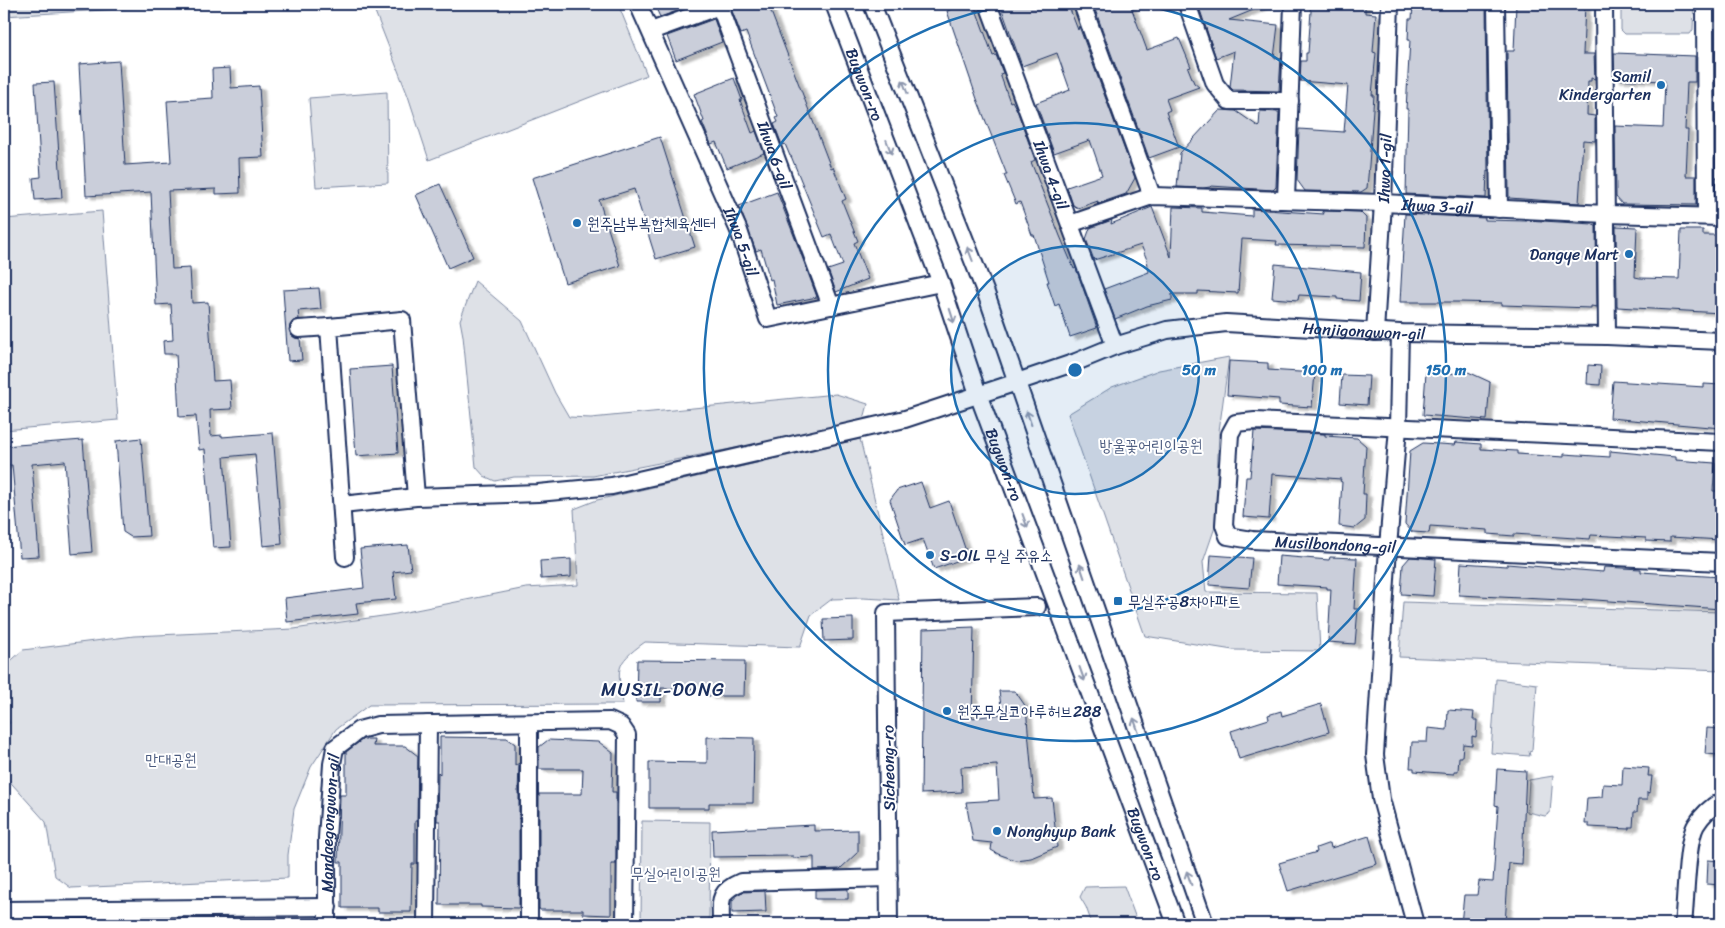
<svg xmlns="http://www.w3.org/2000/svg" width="1725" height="928" font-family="Sriracha,'Poor Story',sans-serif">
  <defs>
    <filter id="shadow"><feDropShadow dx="5.5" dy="3" stdDeviation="1" flood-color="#0004"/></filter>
  </defs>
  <rect width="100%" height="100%" fill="#fff"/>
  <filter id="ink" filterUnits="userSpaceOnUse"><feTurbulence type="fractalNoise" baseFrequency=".02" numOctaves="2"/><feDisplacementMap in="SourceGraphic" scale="10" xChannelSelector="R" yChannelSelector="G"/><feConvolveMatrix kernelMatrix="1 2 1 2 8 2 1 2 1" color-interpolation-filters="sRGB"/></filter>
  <g filter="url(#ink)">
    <!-- green -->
    <path fill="#dee1e7" stroke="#7c88a2" d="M4,4h199l-199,12z
      M372,4h246l29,71 -218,85 -21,-64z
      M1621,4h73l-1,26 -3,4h-65l-4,-4z
      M387,92l1,91 -72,4 -7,-89z
      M102,211l16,209 -114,10v-211z
      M475,281l47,40 33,72 14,24 22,1 245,-24 32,10 -5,19 -270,53 -79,1 -19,4 -11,-5 -8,-9 -13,-131 -3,-16z
      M1229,357l-10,74 -4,96 -12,35 3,30 111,1 3,58 -87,-1 -88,-14 -77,-222 44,-27 47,-17z
      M860,439l39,161 -36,-2 -31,1 -21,16 -11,32 -155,-5c-32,23 -27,26 -22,62l-254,1 -33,24 -25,38 -17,42 -6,46v23l-217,10 -16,-12 -9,-54 -42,-47v-49l6,-3 -6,-11v-45l19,-17 111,-14 160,-7 102,-15 130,-26 52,-3 -4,-76 23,-9z
      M1403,602l318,10v58l-322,-13z
      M1496,679l41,5 -5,66 -3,1 1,5 -39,-3z
      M1553,776l-3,37 -5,3 -18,-4 2,-32z
      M642,821l68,1 -1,102h-68z
      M1124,886l14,38h-46l-6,-17 -6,-10 5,-10z"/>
    <!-- building -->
    <path fill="#caceda" stroke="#1b2f5e" filter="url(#shadow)" d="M654,4h43l-37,13z
      M735,4h33l63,164 2,-1 13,32 -4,2 16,40 -4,2 14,36 -32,13 -8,-22 15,-5 -12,-31 -7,3 -33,-81h-1l-5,-12 -3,1 -8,-21 4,-2 -2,-4 2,-1 -32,-85 -5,2 -9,-23z
      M965,4h9l19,52 3,-1 7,18 -3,1 10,28 2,-1 5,9 18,50 -4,2 29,74 14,33 2,-1 21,60 -27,9 -11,-33 -4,2 -8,-24h2l-15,-47h-2l-12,-33 -4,2 -12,-29h3l-30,-76 -30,-88z
      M1000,4h68l10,26 1,-4 56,152 -9,16 -29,10 1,-3 -20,7 -5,-3 -6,-18 35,-12 -12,-35 -36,13 -18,-50 34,-13 -13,-37 -35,13z
      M1093,4h37l17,46 32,-12 12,29 -3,1 6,15 5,4 -33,12 4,11 -4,2 13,35 -30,11z
      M1198,4h70l-39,16 49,5 -4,33h7l-2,33 -46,-1 -3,-3 4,-36 -18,7z
      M1308,4h57v9l11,1 -3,38 3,1 -4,42h2l-5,70 -2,23 -6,4 -56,-1 -8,-11 2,-51 45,3 4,-47 -48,-4 1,-20h5v-8h2l3,-42z
      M1413,4h73l2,168 -1,-2 -1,28 -80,-4 2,-85h-2l4,-69h-2l1,-21h3z
      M1516,4h69l-2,50h11l1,25 -4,-1v3h-3l-1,34 8,1v25l-12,-1 -4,63 -70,-5 -2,-147h7z
      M714,19l8,23 -46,18 -9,-24z
      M1614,53l81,3v26h-8l-2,48h3l-2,46h10v29l-74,-1 -6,-7 -1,-71 48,2 2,-47 -50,-2z
      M119,61l6,104 46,-3 -4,-61 46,-3 -1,-29 18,-1 1,20 28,-2 4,71 -24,1 1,35 -24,1v-5l-48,2 4,78 18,-1 2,35 16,-1 5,79 17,-1 2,29 -22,1 1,26 11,-1v2l51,-4 9,111 -19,2 -8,-92 -31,3 7,90 -18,1 -8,-99 -6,1 -3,-34 -17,1 -3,-63h-12l-1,-13 10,-1 -2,-36 -15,1 -5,-113 -65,4 -7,-132z
      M734,78l8,22h-2l12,33 4,-2 8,22 -37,15 -11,-26 -5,2 -9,-22 2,-1 -10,-27z
      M54,82l8,116 -27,2 -2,-22 8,-1 -6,-94z
      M1220,110l16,1 23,16 1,-16 19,1 -3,75 -3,3 -62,-4 -1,1 -7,1 -26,-1 3,-34z
      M660,137l35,110 -39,12 -22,-70 -35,11 21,66 -55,17 -33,-105z
      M1716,177h5v29h-5z
      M440,184l33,73 -25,11 -32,-73z
      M777,192l21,54 19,51 -40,8 -5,-26 -2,1 -9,-31 -5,2 -17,-45z
      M1152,207l19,50 2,-50 29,1v4l50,4v-7l72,5 -2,-3 38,1 6,6 -1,29 -89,-2 1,-4 -35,-2 -4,54 -40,-2v3h-26v6l-25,6 -32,13 -11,-30 45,-17 -2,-12 -6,-15 -47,15 -8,-21 4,-11 22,-8 -1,4z
      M1405,214l80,4v2l42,1 -1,-1 67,4v1l3,1 1,81 -6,-1v2l-89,-3v-2l-43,-1h-59z
      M1616,226l21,1 -2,50 5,1 39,1 2,-49h22v5h18v78l-104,-6z
      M1275,264l86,8 -2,29 -22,-2v-2l-38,-2 -1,5 -26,-2z
      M319,288l2,21 -23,2 1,8 -6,2 -3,4 -1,5 2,5 4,3 5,1 2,21 -14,1 -5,-71z
      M1229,361l39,2v7l47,3 -3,34 -33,-2v-6l-52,-4z
      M1588,365l13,1 -1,19 -13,-1z
      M392,366l6,87 -42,3 -6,-87z
      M1466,371l24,11 -3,38 -64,-5 3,-43 39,2z
      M1342,375l27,1 -2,29 -27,-2z
      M1613,381l91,6v-3l17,1v43l-111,-10z
      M1254,431l71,3v2l32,2 9,8 -3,48h3l-1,26 -10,8 -16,-2 3,-44 -2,-1 1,-2 -69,-5 -3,45 -26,-2 3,-40h4z
      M141,438l8,98 -18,1 -8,-5 -7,-91z
      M83,440l9,112 -20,2 -7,-93 -33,3 7,92 -19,1 -8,-92 -8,1v-20z
      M1456,442l25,2v5l36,2v3l47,3v-3l46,3v-6l65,6v3l40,3 -2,28h8v49l-51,-3v5l-24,-1v-3l-55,-3 -1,4 -76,-5v2l-26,-2v-4l-58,-4 -1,7 -17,-1 -7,-8 5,-73 13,-8 32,2z
      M921,482l9,26 19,-7 19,56 -34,12 -11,-30 -18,6 -15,-45 7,-10z
      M408,545l3,25 -18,2 3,27 -40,4 2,11 -71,8 -2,-24 79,-10 -4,-39z
      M1211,555l41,3 -3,30 -40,-3z
      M1279,556l50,4 1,-3 27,1 -3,51h4l-3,35 -27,-2 3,-53h-4v-2l-50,-3z
      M1410,557l26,2 -3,37 -32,-2 2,-29z
      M571,559v18l-30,2 -1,-18z
      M1461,563l46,3v-2l96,8 1,-5 37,2v3l80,5v32l-139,-10v2l-123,-6z
      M853,618v22l-29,1 -1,-22z
      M974,627l-2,91 30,-4 -3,-23h16l11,16 8,92 18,-1 5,49 -26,11 -16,2 -17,-6 -7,-4 1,-7 -19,-2 -7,-39 33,-2 -2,-35 -36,2 1,25 -41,2 2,-165z
      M637,660l108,1 -1,35h-36v-7l-47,-1v14h-25z
      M1321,704l8,28 -90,27 -8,-28 38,-12 -1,-4 13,-4 1,5z
      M1448,710l26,2 -1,8h4l-1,17 -4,-1v9l-9,-1 -1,13h-3l-1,14h-4v3l-40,-3v-3h-4l2,-26h15l1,-14 19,2z
      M1707,728l14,1v26l-16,-1z
      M440,737l67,1 8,6v22l4,-3 -1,31h1v114l-38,-1v-2h-42l1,-84h-3l1,-49 2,2z
      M707,737l47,1 -1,65h-44v5h-60v-46l58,1z
      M363,739h11l-1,7h32l13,10 -1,65h-2v43h-3l-1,48h-33v-4h-36v-46h-4l2,-67h6v-43z
      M548,740l51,2 14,11 -1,39h4v72h-5v51l-28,-1v-4h-43l-1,-2v-114h43l1,-25h-44v-22z
      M1623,766l26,2 -1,8h4l-2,17 -3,-1v8h-9l-1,12h-3l-1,15h-4v2l-40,-2v-3h-4l2,-26 15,-1 1,-13 19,1z
      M1497,769l29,2 -4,93 -13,-1 -4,61h-44l3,-29h13l2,-14 14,1 5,-76 -3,-1z
      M814,825v6l44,-1v22l-18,17 -26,1v-13l-21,1v-2l-80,1 -1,-27z
      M1369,836l8,28 -89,27 -9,-28 38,-11 -1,-4 14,-5 1,5z
      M1708,860l13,1v24l-14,-1z
      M848,889v10h-33v-9z
      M765,891l1,21 -34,1v-12l6,-7 5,-2z
      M119,919h25l-1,5h-24z"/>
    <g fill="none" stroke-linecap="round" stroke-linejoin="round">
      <!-- minor casing -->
      <g stroke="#1b2f5e" stroke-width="20">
        <g id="minor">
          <path id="s1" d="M638,4l101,227 29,88 173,-36"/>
          <path id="s2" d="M719,4l112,302"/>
          <path id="s3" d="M834,4l107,279 37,111 198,530"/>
          <path d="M872,4l115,292 218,628"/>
          <path id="s4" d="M988,4l127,342"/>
          <path d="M1082,4l70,192"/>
          <path d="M1187,4l28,80 14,17h61"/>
          <path d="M1496,4l3,205"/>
          <path d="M1604,4l3,332"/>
          <path d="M1705,4l1,212"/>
          <path d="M651,31l74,-27"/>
          <path d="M1286,199l7,-195"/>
          <path id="s5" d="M1070,224l82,-28 231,7 223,11 115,3"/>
          <path d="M299,329l30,-2"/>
          <path id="s6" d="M1375,332l8,-129 7,-199"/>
          <path d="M1400,333l-2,95 -10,119 -13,208 6,44 34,125"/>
          <path id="s7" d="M1721,442l-466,-21 -19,2 -6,11 -6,91 4,11 24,4 469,22"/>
          <path id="s8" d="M342,505l74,-8 122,-4 74,-7 293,-67 112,-37 59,-20 39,-16 52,-16 59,-7 174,10 207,3 114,5"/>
          <path d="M345,557l-16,-230 73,-7 14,177"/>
          <path d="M529,723v201"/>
          <path d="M4,910l324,-3"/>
          <path id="s9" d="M327,924v-86l5,-74 3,-16 24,-18 19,-5 232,-4 11,5 6,9 -2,189"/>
          <path d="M426,924l2,-200"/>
          <path d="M721,924c0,-23 -4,-32 20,-42l148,-4"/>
          <path d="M889,924l-3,-311 151,-6"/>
          <path d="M1683,924c3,-22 3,-82 13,-99 6,-10 15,-18 25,-24"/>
        </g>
      </g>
      <!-- minor -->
      <use href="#minor" stroke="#fff" stroke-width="16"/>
    </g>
    <!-- one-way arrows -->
    <defs><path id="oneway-shaft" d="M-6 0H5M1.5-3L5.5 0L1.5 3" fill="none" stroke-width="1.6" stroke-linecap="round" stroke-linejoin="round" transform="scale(1.25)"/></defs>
    <g stroke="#8d97ae">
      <use href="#oneway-shaft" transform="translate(905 87) rotate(-111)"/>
      <use href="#oneway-shaft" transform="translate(889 147) rotate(69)"/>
      <use href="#oneway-shaft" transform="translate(970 254) rotate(-111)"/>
      <use href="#oneway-shaft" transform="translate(952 316) rotate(72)"/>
      <use href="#oneway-shaft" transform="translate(1029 418) rotate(-109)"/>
      <use href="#oneway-shaft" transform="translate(1025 521) rotate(70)"/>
      <use href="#oneway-shaft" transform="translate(1082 571) rotate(-109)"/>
      <use href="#oneway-shaft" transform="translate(1082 674) rotate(70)"/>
      <use href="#oneway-shaft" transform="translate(1136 725) rotate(-109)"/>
      <use href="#oneway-shaft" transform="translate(1189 878) rotate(-109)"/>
    </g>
  </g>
  <!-- distance rings -->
  <circle cx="1075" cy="370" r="124" fill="#1f6fb2" fill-opacity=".12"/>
  <g fill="none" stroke="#1f6fb2" stroke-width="2.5">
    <circle cx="1075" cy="370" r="124"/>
    <circle cx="1075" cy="370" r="247"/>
    <path d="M1136 4A371 371 0 1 1 1014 4"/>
  </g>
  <!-- markers -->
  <g fill="#1f6fb2" stroke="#fff" stroke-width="2">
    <circle cx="1661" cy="85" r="5"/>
    <circle cx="577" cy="223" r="5"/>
    <circle cx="1629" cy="254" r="5"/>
    <circle cx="930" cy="555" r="5"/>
    <rect x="1113" y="596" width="10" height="10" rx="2.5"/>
    <circle cx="947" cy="711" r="5"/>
    <circle cx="997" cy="831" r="5"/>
  </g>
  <g text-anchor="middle" stroke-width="4" stroke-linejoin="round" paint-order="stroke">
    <!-- poi labels -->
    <g font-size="16" fill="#1b2f5e" stroke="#fff" text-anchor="start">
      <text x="1651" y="82" text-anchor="end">Samil<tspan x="1651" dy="18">Kindergarten</tspan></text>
      <text x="587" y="229">원주남부복합체육센터</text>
      <text x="1619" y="260" text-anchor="end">Dangye Mart</text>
      <text x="940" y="561">S-OIL 무실 주유소</text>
      <text x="1128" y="607">무실주공8차아파트</text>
      <text x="957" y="717">원주무실코아루허브288</text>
      <text x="1007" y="837">Nonghyup Bank</text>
    </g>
    <!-- street labels -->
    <g font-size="16" fill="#1b2f5e" stroke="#fff">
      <text dy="6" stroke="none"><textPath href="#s3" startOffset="86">Bugwon-ro</textPath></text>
      <text dy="6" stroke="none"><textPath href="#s2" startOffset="161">Ihwa 6-gil</textPath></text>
      <text dy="6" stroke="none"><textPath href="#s6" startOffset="164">Ihwa 1-gil</textPath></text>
      <text dy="6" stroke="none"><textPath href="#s4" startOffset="182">Ihwa 4-gil</textPath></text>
      <text dy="6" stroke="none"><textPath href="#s5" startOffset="372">Ihwa 3-gil</textPath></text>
      <text dy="6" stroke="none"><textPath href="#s1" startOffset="259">Ihwa 5-gil</textPath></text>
      <text dy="6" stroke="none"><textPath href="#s8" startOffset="1046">Hanjigongwon-gil</textPath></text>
      <text dy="6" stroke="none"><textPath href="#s3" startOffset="491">Bugwon-ro</textPath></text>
      <text dy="6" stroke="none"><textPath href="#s7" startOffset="709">Musilbondong-gil</textPath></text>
      <text transform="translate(888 768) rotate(-91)" y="6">Sicheong-ro</text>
      <text dy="6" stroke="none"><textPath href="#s9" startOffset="101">Mandaegongwon-gil</textPath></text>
      <text dy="6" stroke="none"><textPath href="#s3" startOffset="896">Bugwon-ro</textPath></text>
    </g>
    <!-- park labels -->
    <g font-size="16" fill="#4c5c80" stroke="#fff">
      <text x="1151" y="451">방울꽃어린이공원</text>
      <text x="171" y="765">만대공원</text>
      <text x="676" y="879">무실어린이공원</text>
    </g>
    <!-- quarter labels -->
    <g font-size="19" letter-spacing="1" fill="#1b2f5e" stroke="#fff">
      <text x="663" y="696">MUSIL-DONG</text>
    </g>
  </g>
  <circle cx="1075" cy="370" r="8" fill="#1f6fb2" stroke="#fff" stroke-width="2.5"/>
  <g font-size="15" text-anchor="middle" font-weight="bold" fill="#1f6fb2" stroke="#fff" stroke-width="4" stroke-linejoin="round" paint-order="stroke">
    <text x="1199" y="375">50 m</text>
    <text x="1322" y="375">100 m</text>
    <text x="1446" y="375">150 m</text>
  </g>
  <!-- margin -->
  <rect width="1725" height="928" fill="none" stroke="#fff" stroke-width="20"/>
  <rect x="10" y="10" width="1705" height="908" fill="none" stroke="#1b2f5e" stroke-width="2" filter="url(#ink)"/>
</svg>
